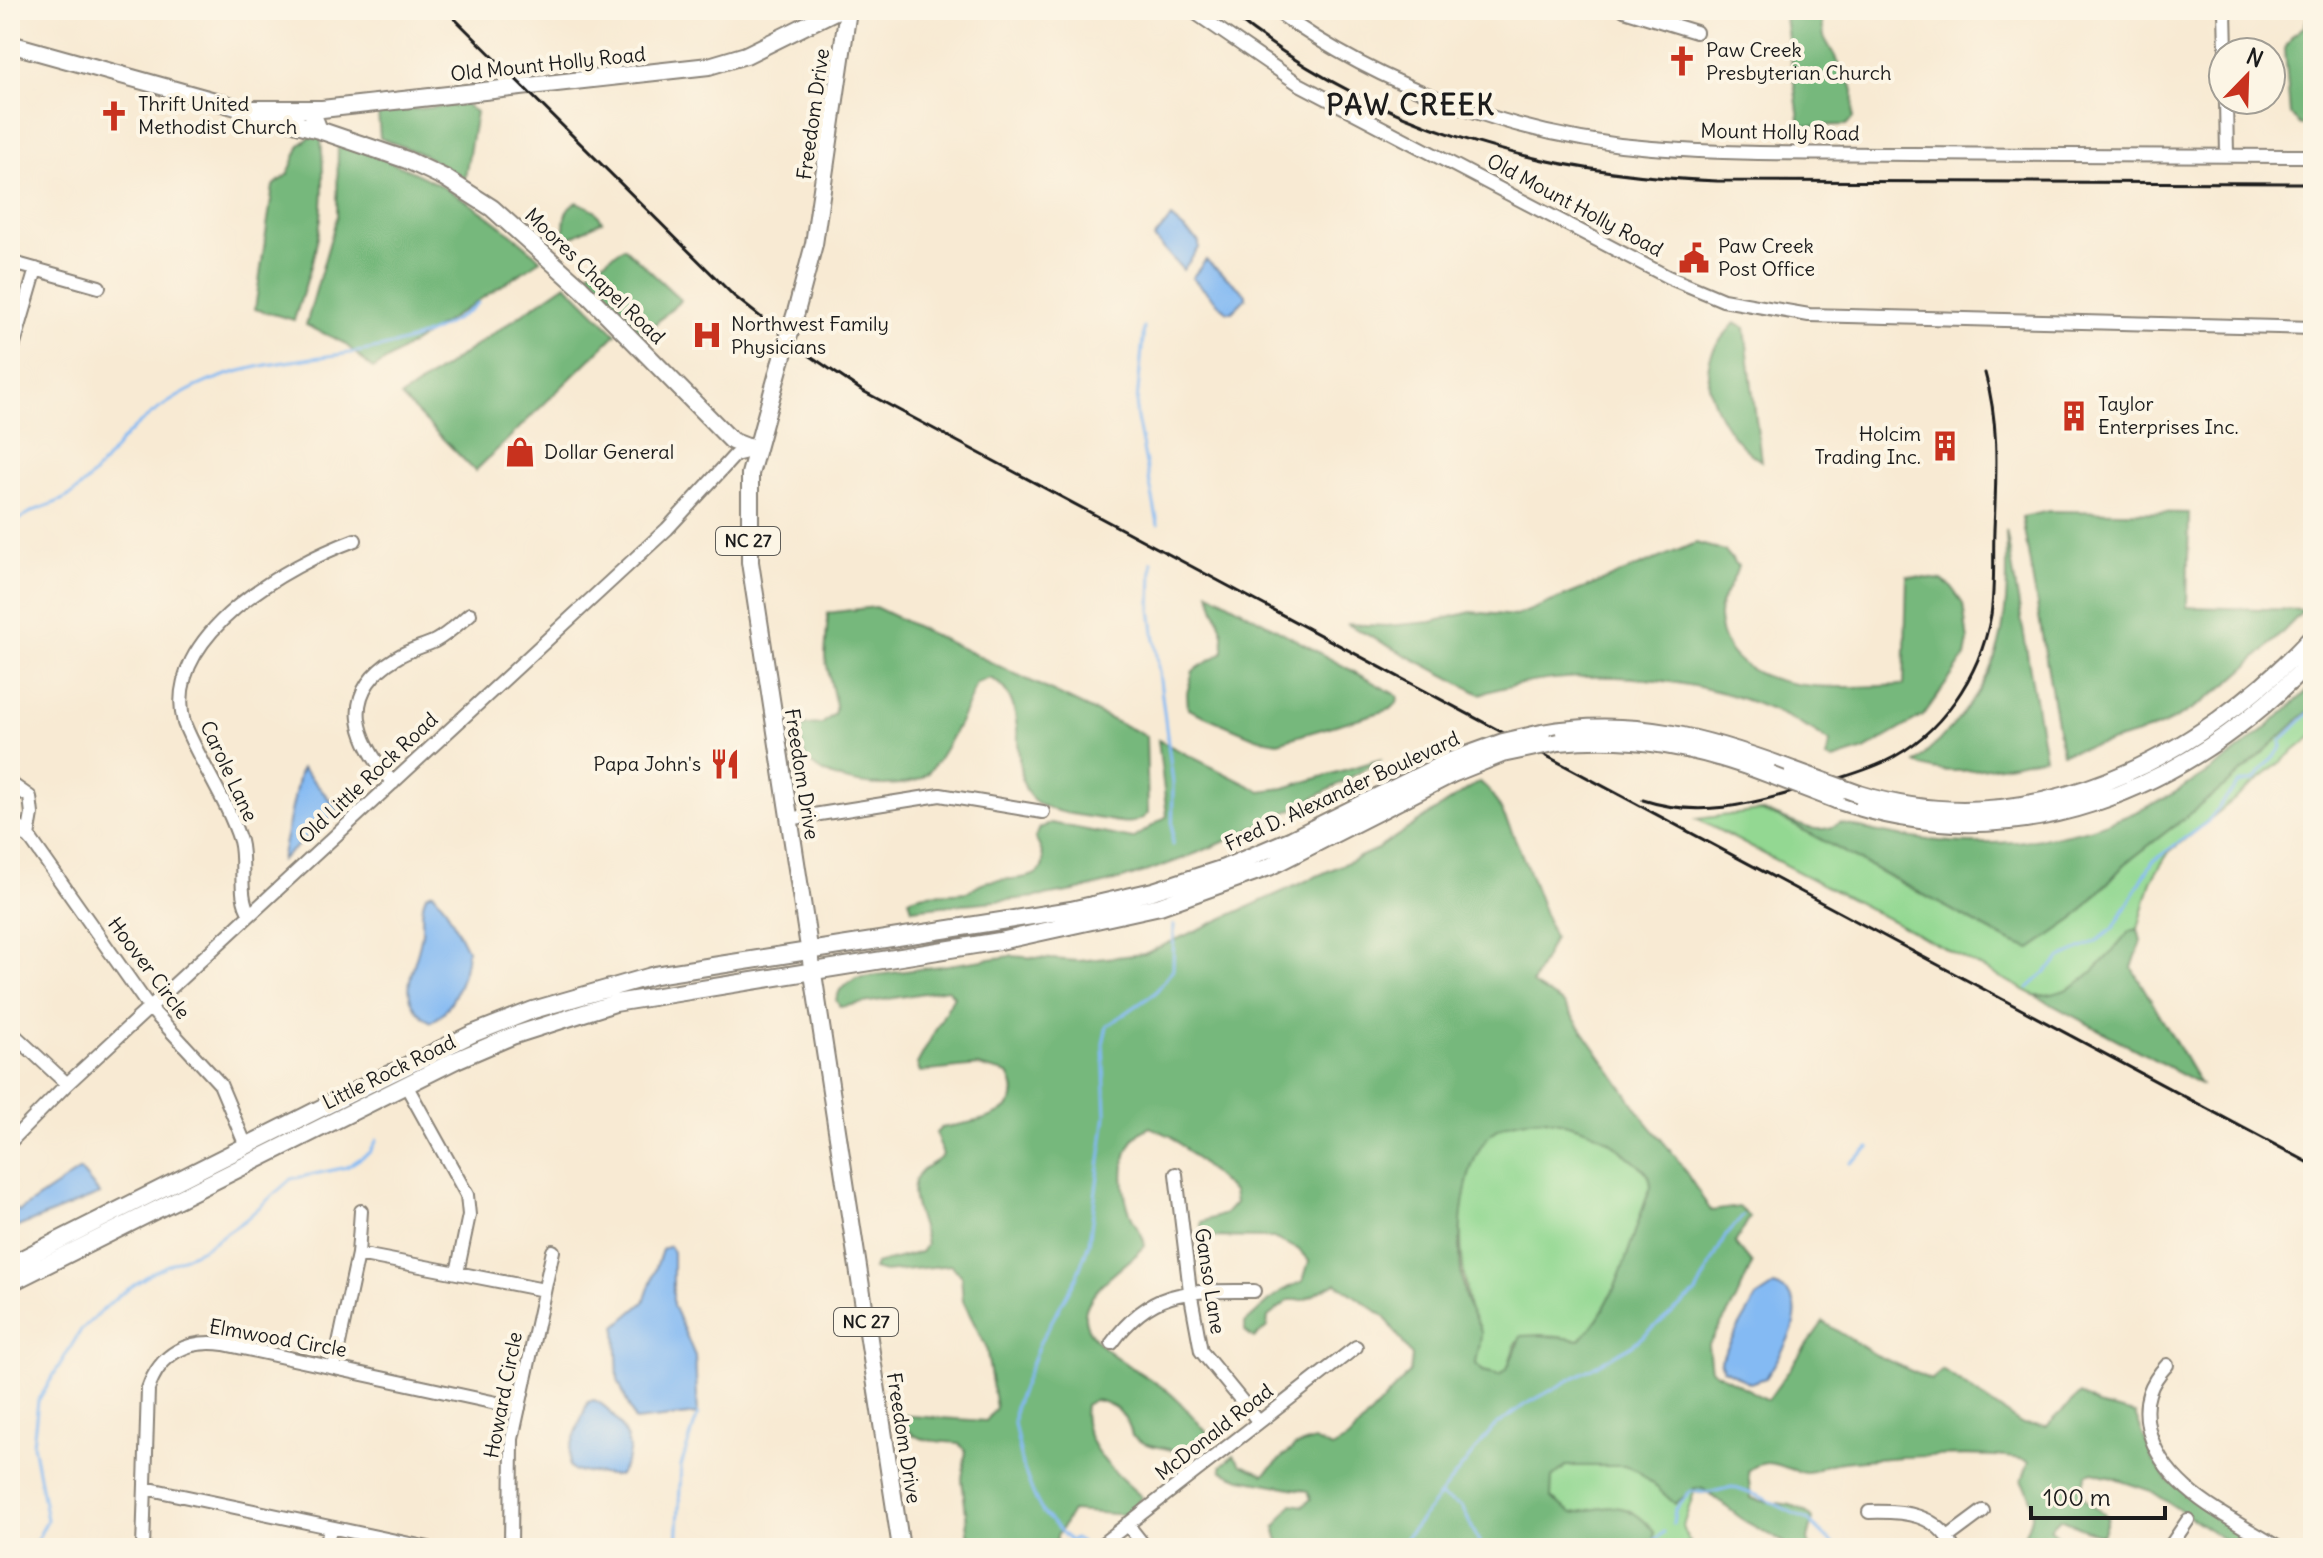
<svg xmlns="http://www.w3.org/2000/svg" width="2323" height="1558" font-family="Delius,sans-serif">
  <rect width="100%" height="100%" fill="#fcf5e5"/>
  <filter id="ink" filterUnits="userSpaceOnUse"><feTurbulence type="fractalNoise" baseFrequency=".0125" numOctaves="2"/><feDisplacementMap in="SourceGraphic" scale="16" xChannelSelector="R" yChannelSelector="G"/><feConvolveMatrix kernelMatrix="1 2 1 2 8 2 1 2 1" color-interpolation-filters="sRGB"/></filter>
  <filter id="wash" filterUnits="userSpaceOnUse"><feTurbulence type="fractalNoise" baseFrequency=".006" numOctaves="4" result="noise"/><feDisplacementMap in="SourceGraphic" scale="32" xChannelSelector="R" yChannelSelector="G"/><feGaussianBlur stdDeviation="1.8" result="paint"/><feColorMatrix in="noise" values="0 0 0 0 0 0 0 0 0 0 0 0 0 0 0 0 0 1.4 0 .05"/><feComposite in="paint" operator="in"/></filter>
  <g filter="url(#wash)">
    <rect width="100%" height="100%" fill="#f8ead3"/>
    <!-- green -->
    <path fill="#93d892" stroke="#587a57" stroke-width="2" d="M2313,707v29l-144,116 -18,29 -13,48 -8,3c-25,28 -54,67 -96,63l-337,-176 63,-8 19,6 232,125 20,7 43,-30 51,-55 109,-85z
      M1545,1119c37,7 57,13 85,39 11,10 21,13 21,29 -22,54 -30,111 -71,153l-39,-5 -25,7 -9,27 -7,6 -17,-4 -7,-7 1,-13c-12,-57 -36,-176 15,-219 14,-11 35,-12 53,-13z
      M1689,1461l29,34 -24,-3 -11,34 7,18 -28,4 -27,-32 -69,5 -25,-23 7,-35z"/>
    <!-- forest -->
    <path fill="#76b87c" stroke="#496a4c" stroke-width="2" fill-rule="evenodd" d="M1784,10h40l-3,4 3,23 30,53 -1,28 -6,7 -47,1z
      M2309,10h4v114l-12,1 -11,-10 -5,-66 7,-13 13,-10z
      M464,104l12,8 -11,66 -43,-24 -42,-16 -2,-25z
      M313,135l8,3c7,76 -3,110 -27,182l-39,-11 18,-123 15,-12 12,-29z
      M338,143c83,27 139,57 203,117l-168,109 -29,-26 -38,-18 31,-109z
      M577,202l18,8 7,11 -34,18 -4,-2c0,-14 -1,-30 13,-35z
      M624,247l57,53 -39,36 -59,-60z
      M566,284l50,50 -141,137 -74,-74z
      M1735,323l10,5 16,133c-30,-19 -61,-66 -51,-102 4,-14 15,-25 25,-36z
      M2050,511l139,2 -2,94 117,3c-42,44 -92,96 -151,119 -29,11 -61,17 -91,24l-40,-236z
      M2006,530l39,227c-34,7 -99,24 -129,6 84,-78 95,-122 90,-233z
      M1696,543l29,8 13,15c-4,18 -20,33 -19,52 7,83 128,69 185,67l3,-109 35,4 10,8 11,16 5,37 -3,16 -42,59 -59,34 -31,10 -7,-2 4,-16c-96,-66 -239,-82 -350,-48l-133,-70 40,2 44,-4 40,-10 45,4z
      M1209,592l189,104 -1,7 -6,6 -113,33 -22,-4 -68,-29 -1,-16 6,-22 30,-19v-19z
      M875,607l271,129 2,77c-10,13 -25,10 -40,7 -20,-4 -49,-6 -67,-15 -42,-21 -2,-103 -51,-127l-14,5c-7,21 -38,88 -56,96 -28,12 -92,6 -112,-19 -7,-8 -7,-19 -7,-30l5,-5 16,-1 12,-10 2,-8 -11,-49 3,-44z
      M2313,685v22l-79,72 -109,85 -51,55 -43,30 -20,-7 -232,-125 -19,-6c32,6 52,29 80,12 199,52 329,3 473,-138z
      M1158,740l102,51 24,-3 98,-29c-92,55 -189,104 -294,129 -55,13 -120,14 -176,21l-3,-10c18,-9 38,-4 57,-7 7,-1 9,-7 16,-9 24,-9 83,7 53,-45l5,-10 11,-5 82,16 34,-23z
      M1479,782c24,10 63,126 75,156l-22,46 32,20 81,116 31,37 35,54 28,-4 11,10 -15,26 17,21 -16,36 -28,46 3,24 57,30 55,-78 53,33 55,25 12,-10 78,54 26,2 33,-32 17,11 38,9 18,46 15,20 98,68h-29l-86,-57 -57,-19 -7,2 -6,13 4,12 23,18 -6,19 -42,-17 -10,10 23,19h-54c12,-30 21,-39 3,-68l7,-18c-26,-13 -166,-4 -199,2 -7,1 -11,6 -17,7 -24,6 -41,-20 -65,0l3,27c24,9 44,0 62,21l-5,20 2,9h-24l-2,-6 -38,-20 -43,-33 -8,-1 -20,16 -37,-33 -14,-5h-58l-14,12 -1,20 22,15c38,-6 53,-15 81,18l1,17h-374l-6,-21 17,-23 11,2 8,-7 -3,-8 -67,-12 -19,-8 -1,-5 13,-11 7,10 23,9 30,-27 20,-7 18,8 16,-9 62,-67 2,-16 -27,-39 -49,-34 -32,17h-15l-21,17 -1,10 -13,11 -9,-7v-8l36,-32 22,-10 6,-20 -11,-12 -25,-11 -71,-1 -1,-15 24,-8 10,-11 -2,-11 -62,-56 -21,-9c-34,15 -30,62 -18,91 5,10 12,16 13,28 -17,19 -51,38 -59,63 -11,36 65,66 84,84 14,12 26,27 38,41l1,7 -11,11 -10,3c-20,-9 -41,-6 -56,-19 -3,-20 -19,-34 -38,-36l-9,5c-6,38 30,69 57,92l-15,18 -55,-4 -15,25 -1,12h-86l-8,-69 4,-28 -8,-8c-30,-3 -45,1 -61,-28l89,6 10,-13 -10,-61 -23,-46 -2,-26 -10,-10 -66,7 -12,-3 2,-5 46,-12 5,-7c-2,-23 -25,-55 -4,-75 7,-6 15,-7 21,-15l-7,-22 5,-5c29,-6 92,-10 67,-54l-30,-8 -58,6 -3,-8 37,-68 -6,-7 -108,18 -4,-7 4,-10 16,-12 155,-22 67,5 66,-7 233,-105zM1545,1119c37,7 57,13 85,39 11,10 21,13 21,29 -22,54 -30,111 -71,153l-39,-5 -20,1 -14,33 -7,6 -17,-4 -7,-7c1,-10 5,-21 5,-31 -1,-11 -10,-18 -13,-27 -15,-40 -10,-144 24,-173 13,-12 35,-13 53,-14z
      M2138,929l3,12 -9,27 68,116 -166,-89c42,4 71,-35 96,-64z"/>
    <!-- water -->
    <path fill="#84baf3" stroke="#506b88" stroke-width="2" d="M1171,218l28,24v6l-16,22 -29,-32z
      M1206,260l40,34v4l-14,14h-5l-35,-34z
      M302,768l37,42 -58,50 18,-86z
      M433,892l13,16 21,42c-1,23 -14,61 -36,72 -41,-25 -12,-57 -9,-90 1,-13 -2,-24 4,-37z
      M80,1170l20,24 -90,36v-24l9,5z
      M669,1246l4,6v53l22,51 3,58 -63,7 -17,-41 -2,-54 28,-24 18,-52z
      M1774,1286c45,13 8,67 -8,92l-16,5 -27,-14 -3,-9 36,-62z
      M594,1400c16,6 36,35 35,52 -1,8 -6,18 -11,24l-44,-5 -5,-5 1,-17 15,-40 3,-7z"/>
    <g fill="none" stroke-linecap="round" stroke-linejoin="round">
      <!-- stream -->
      <path stroke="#84baf3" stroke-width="3" d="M1144,327l-8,86 22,111
        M10,529c20,-24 41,-20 62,-35 22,-16 37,-39 54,-58 17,-18 47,-38 70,-49 91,-44 201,-15 282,-84
        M1152,562l-1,47 22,174 -1,62
        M2028,988l33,-30 34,-16 18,-13 40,-68 54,-39 31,-38 16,-4 28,-33 -1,-6 32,-32
        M1850,1163l19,-15
        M1441,1497l21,10 20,41
        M1673,1523l2,-13 16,-19 17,2 24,-6 29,10 48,24 28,27
        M1087,1546l-12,-7 -5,2 -27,-28 -9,-17 -11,-29 -9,-44 1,-17 25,-64 37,-66 12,-33 17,-128 -3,-71 4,-18 48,-33 18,-24 1,-44
        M33,1548l14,-28 -14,-76 5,-43 43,-71 37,-34 35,-24 51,-24 41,-28 46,-41 56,-12 23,-15 7,-12
        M677,1548l4,-82 17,-52
        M1398,1548l95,-120 30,-22 108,-60 65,-53 30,-58 17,-19
        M1646,1548l18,-16"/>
    </g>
  </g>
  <g filter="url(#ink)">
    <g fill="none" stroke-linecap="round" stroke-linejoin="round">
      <!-- minor casing -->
      <g stroke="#8a8378" stroke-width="16">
        <path id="minor" d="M1191,10l108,74 369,193 55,23 86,15 504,13
          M1275,10c106,78 246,128 377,138 87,7 174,5 261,6 133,1 267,2 400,2
          M1624,10l72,22
          M2225,10l1,42
          M2226,100l1,55
          M10,262l89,25
          M10,358l26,-89
          M10,783l20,14 2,17 -4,23
          M393,783c-36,-42 -56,-89 3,-125 12,-8 26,-11 39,-17 13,-7 24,-18 35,-27
          M10,818l22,23 117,166 71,77 26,62
          M788,819l152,-24 103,17
          M250,914c-13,-18 -4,-51 -10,-73 -13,-41 -40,-78 -56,-118 -23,-88 104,-158 171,-183
          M10,1031l57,53
          M406,1085l61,110 2,20 -12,58 87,17
          M10,1142l57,-58 600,-555 68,-74 20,-5
          M1176,1174l14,117 11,60 58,71
          M358,1254l3,-43
          M1112,1343c40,-56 79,-52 142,-52
          M2167,1365c-17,18 -24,36 -19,61 13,63 80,90 131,122
          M334,1368l24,-114 99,19
          M145,1488l284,60
          M1869,1512c34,-1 69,1 84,36
          M1127,1524l19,24
          M1948,1537l35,-26
          M143,1548l5,-159c12,-36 40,-50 76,-45l295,64
          M326,1548l4,-20
          M511,1548l1,-109 41,-188
          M1097,1548l259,-201
          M2169,1548l19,-28"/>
      </g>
      <!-- major casing -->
      <g stroke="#8a8378" stroke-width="20">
        <path id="major" d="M10,44l309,86
          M252,109h70l387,-43 37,-11 91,-45
          M311,110l8,20 88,30 38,18 47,30 89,80 151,153 23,9
          M796,312l18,-68 34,-234
          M780,365l-30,109v88l151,986
          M1542,733c91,-16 166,5 251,37
          M1559,742c75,-8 143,6 212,33
          M1859,794c171,53 340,-35 454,-158
          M1836,800c181,63 350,-9 477,-141
          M10,1265l363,-183 99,-48 61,-24 122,-35 416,-65 82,-19 71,-23 68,-29 153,-76
          M10,1283l446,-223 56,-24 103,-33 385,-62 160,-35 109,-39 183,-93"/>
      </g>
      <!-- minor -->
      <use href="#minor" stroke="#fff" stroke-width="12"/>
      <!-- major -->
      <use href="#major" stroke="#fff" stroke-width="16"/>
      <!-- rail -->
      <path stroke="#1c1c1c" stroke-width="3" d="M446,10l288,286 72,57 55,37 1452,775
        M1226,10c144,116 308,164 491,171l596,2
        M1643,800c55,18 106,5 160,-11 27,-8 55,-15 81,-27 57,-27 96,-86 107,-147 4,-28 2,-57 3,-85 2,-54 6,-105 -9,-157"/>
      <!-- major-bridge casing -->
      <g stroke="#8a8378" stroke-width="20" stroke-linecap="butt">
        <path id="major-bridge" d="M780,365l16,-53
          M1445,763l58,-21 39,-9
          M1793,770l66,24
          M1452,774l50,-20 57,-12
          M1771,775l65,25"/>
      </g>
      <!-- major-bridge -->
      <use href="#major-bridge" stroke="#fff" stroke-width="16"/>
    </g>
  </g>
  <!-- icons -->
  <defs>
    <g id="church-bare" transform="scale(2.4)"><path d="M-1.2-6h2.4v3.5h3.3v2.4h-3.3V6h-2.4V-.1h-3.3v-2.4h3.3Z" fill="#c8321e" stroke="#fcf5e5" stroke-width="2.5" paint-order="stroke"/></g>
    <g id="civic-bare" transform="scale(2.4)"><path d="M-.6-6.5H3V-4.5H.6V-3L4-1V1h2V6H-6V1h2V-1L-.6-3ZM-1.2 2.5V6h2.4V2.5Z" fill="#c8321e" stroke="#fcf5e5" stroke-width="2.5" paint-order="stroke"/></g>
    <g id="hospital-bare" transform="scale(2.4)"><path d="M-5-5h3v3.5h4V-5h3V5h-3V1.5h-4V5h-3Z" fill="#c8321e" stroke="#fcf5e5" stroke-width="2.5" paint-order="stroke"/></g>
    <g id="building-bare" transform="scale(2.4)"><path d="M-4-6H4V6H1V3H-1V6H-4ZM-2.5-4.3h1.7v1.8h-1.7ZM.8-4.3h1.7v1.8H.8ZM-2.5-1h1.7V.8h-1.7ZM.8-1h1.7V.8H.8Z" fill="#c8321e" stroke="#fcf5e5" stroke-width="2.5" paint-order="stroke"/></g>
    <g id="shop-bare" transform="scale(2.4)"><path d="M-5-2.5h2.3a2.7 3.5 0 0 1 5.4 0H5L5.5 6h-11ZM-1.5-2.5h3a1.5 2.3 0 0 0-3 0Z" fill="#c8321e" stroke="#fcf5e5" stroke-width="2.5" paint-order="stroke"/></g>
    <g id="restaurant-bare" transform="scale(2.4)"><path d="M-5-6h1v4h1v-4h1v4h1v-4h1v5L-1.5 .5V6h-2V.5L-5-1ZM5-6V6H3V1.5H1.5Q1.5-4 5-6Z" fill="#c8321e" stroke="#fcf5e5" stroke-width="2.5" paint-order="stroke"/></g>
  </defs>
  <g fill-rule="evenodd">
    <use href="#church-bare" x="1682" y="61"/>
    <use href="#church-bare" x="114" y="116"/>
    <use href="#civic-bare" x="1694" y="258"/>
    <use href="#hospital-bare" x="707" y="335"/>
    <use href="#building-bare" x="2074" y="416"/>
    <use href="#building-bare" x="1945" y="446"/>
    <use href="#shop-bare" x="520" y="452"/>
    <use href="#restaurant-bare" x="725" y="764"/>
  </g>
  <g text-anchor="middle" stroke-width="8" stroke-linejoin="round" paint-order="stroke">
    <!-- shield labels -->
    <g fill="#fcf5e5" stroke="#5f5d58" stroke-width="2">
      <rect x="716" y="527" width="64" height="28" rx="6"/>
      <rect x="834" y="1308" width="64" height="28" rx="6"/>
    </g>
    <g font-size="18" font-weight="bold" fill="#1c1c1c">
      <text x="748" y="547">NC 27</text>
      <text x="866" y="1328">NC 27</text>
    </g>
    <!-- poi labels -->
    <g font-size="20" fill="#1c1c1c" stroke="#fcf5e5" text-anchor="start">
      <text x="1706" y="57">Paw Creek<tspan x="1706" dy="23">Presbyterian Church</tspan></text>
      <text x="138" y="111">Thrift United<tspan x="138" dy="23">Methodist Church</tspan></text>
      <text x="1718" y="253">Paw Creek<tspan x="1718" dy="23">Post Office</tspan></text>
      <text x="731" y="331">Northwest Family<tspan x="731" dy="23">Physicians</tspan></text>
      <text x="2098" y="411">Taylor<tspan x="2098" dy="23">Enterprises Inc.</tspan></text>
      <text x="1921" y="441" text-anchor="end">Holcim<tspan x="1921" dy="23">Trading Inc.</tspan></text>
      <text x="544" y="459">Dollar General</text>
      <text x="701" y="771" text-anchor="end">Papa John's</text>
    </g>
    <!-- street labels -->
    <g font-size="20" fill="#1c1c1c" stroke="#fcf5e5">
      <text transform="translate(548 64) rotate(-6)" y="7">Old Mount Holly Road</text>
      <text transform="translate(813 114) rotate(-82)" y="7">Freedom Drive</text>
      <text transform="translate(1780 132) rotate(1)" y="7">Mount Holly Road</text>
      <text transform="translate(1575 205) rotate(28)" y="7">Old Mount Holly Road</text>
      <text transform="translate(595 276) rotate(44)" y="7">Moores Chapel Road</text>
      <text transform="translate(229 771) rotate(65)" y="7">Carole Lane</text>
      <text transform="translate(802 774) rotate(81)" y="7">Freedom Drive</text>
      <text transform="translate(368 778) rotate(-43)" y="7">Old Little Rock Road</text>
      <text transform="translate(1342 791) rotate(-25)" y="7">Fred D. Alexander Boulevard</text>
      <text transform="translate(149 968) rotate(53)" y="7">Hoover Circle</text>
      <text transform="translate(389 1072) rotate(-26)" y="7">Little Rock Road</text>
      <text transform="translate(1210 1281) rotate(81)" y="7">Ganso Lane</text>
      <text transform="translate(278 1338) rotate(10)" y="7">Elmwood Circle</text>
      <text transform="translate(503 1395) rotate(-79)" y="7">Howard Circle</text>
      <text transform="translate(1214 1432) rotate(-38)" y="7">McDonald Road</text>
      <text transform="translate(904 1438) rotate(81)" y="7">Freedom Drive</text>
    </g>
    <!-- district labels -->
    <g font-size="28" font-weight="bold" letter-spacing="2" fill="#1c1c1c" stroke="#fcf5e5">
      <text x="1411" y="115">PAW CREEK</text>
    </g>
  </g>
  <!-- margin -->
  <rect width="2323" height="1558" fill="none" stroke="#fcf5e5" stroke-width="40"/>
  <!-- north arrow -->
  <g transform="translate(2247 76) rotate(23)"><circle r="38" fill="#fcf5e5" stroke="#a29e95" stroke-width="2"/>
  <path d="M0-6L14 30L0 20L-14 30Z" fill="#c8321e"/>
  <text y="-12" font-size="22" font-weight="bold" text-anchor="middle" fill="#1c1c1c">N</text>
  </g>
  <!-- scale -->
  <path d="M2031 1506v12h134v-12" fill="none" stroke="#1c1c1c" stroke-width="4"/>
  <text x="2043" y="1506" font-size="24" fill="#1c1c1c" stroke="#fcf5e5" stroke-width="6" paint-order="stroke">100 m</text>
</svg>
